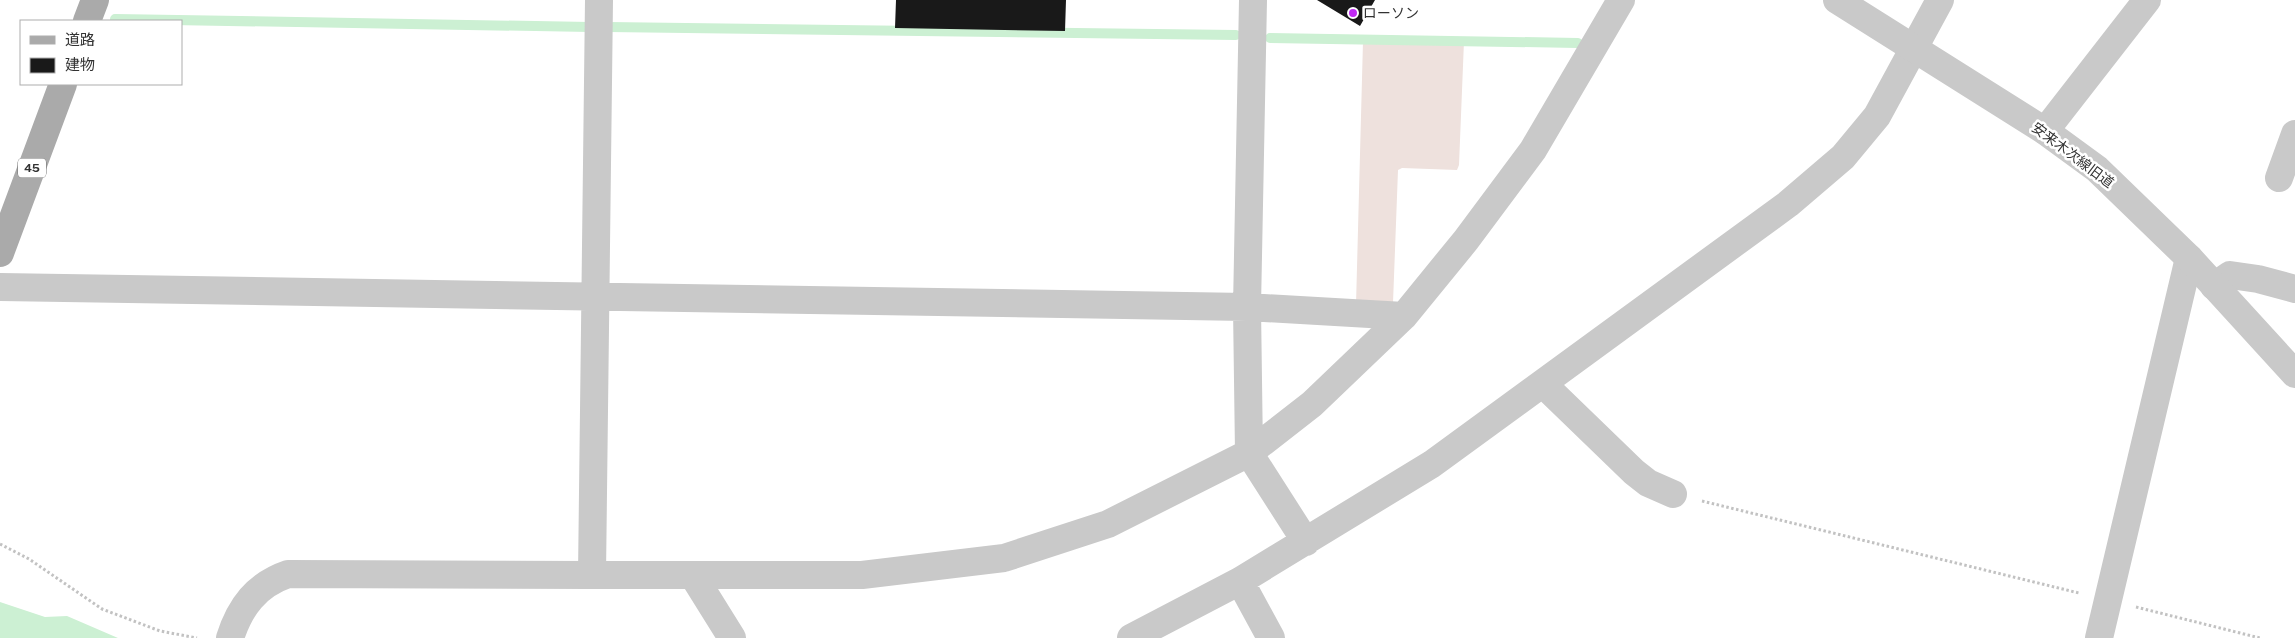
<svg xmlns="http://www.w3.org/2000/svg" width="2295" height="638" font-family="'Public Sans','Noto Sans JP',sans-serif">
  <rect width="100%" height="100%" fill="#fff"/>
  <!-- grass -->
  <path fill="#eee1dd" d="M1367,39l97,2 -5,124 -2,5 -55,-2 -4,2 -5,133 -37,2 7,-264z"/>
  <!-- water -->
  <path fill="#ccf0d3" d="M0,602l45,15 22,-1 51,22h-118z"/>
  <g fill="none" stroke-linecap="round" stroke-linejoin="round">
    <!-- stream -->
    <path stroke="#ccf0d3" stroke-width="10" d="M115,19l475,8
      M608,27l628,8
      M1270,38l308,5"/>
  </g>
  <!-- building -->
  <path fill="#191919" d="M896,0h170l-1,31 -170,-3z
    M1317,0h58l-15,26z"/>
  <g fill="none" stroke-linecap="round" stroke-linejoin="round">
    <!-- path -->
    <path stroke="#c2c2c2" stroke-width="3" stroke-dasharray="2.5 2.5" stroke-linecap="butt" d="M1702,501l377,92
      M0,544l29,15 73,50 58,22 37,7
      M2136,607l124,31"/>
    <!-- minor -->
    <path stroke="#c9c9c9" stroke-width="28" d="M599,0l-7,575h270l142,-17 104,-34 141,-71 63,-49 92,-88 62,-76 67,-90 88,-150
      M1253,0l-6,307 2,146 57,89
      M2045,131l102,-131
      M2279,178l16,-44
      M2214,286l16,-11 28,4 37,10
      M0,287l1247,20 157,9
      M1543,384l91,88 14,11 25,11
      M694,577l38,61
      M1240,581l31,57
      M230,638c10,-31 26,-53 58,-64l304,1
      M1131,638l109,-57 192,-117 356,-260 55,-47 34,-41 63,-116
      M2099,638l90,-380"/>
    <!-- tertiary -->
    <path stroke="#c9c9c9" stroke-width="28" d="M1837,0l208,131 52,38 92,89 106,116"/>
    <!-- primary -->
    <path stroke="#aaa" stroke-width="28" d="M87,21l8,-21
      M0,253l63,-169"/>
  </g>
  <!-- markers -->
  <circle fill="#c02af3" stroke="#fff" stroke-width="2" cx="1353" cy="13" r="5"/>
  <g text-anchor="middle" stroke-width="5" stroke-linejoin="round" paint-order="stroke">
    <!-- shield labels -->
    <rect fill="#fff" stroke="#707070" stroke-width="1" x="18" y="158.5" width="28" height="19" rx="4"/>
    <g font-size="12" font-weight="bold" fill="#323232">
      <text x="32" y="172">45</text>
    </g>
    <!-- poi labels -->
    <g font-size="14" fill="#323232" stroke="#fff" text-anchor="start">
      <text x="1363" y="18">ローソン</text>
    </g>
    <!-- street labels -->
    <g font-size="14" fill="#323232" stroke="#fff">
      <text transform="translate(2073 155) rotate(37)" y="5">安来木次線旧道</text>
    </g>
  </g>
  <!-- legend -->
  <rect x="20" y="20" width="162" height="65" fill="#ffffff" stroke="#adadad"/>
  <rect x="30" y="36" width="25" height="8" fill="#aaaaaa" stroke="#adadad"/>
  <text x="65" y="45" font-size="15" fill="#323232">道路</text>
  <rect x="30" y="58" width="25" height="15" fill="#191919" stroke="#adadad"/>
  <text x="65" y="70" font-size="15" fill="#323232">建物</text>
</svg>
